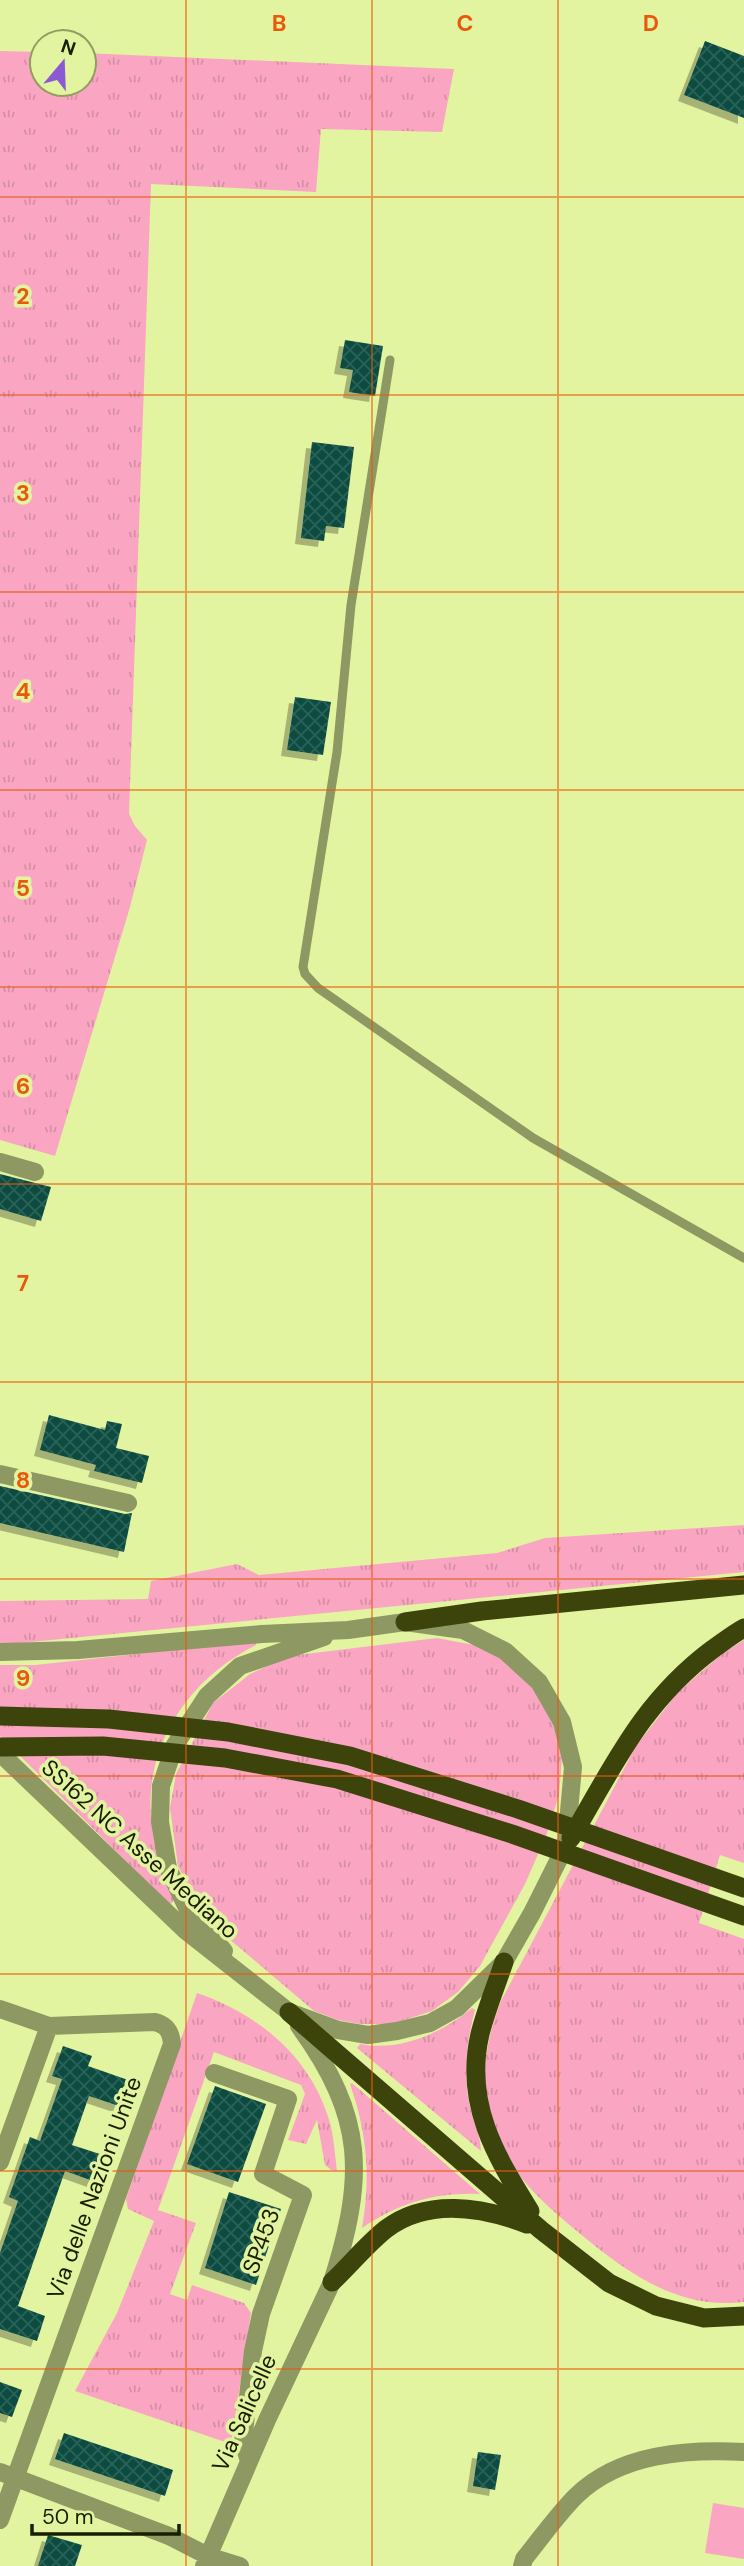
<svg xmlns="http://www.w3.org/2000/svg" width="744" height="2566" font-family="'DM Sans',sans-serif">
  <defs>
    <pattern id="grass-tufts" width="24" height="20" patternUnits="userSpaceOnUse" patternTransform="scale(1.75)"><rect width="24" height="20" fill="#faa6c2"/><path d="M3 7l-1-3M5 7V3M7 7l1-3M15 17l-1-3M17 17v-4M19 17l1-3" fill="none" stroke="#d68ea5"/></pattern>
    <pattern id="building-cross-hatch" width="8" height="8" patternUnits="userSpaceOnUse" patternTransform="scale(1.75)"><rect width="8" height="8" fill="#094c41"/><path d="M0 0l8 8M0 8l8-8" fill="none" stroke="#2c6258"/></pattern>
    <filter id="shadow"><feDropShadow dx="-6" dy="6" stdDeviation="0" flood-color="#0004"/></filter>
  </defs>
  <rect width="100%" height="100%" fill="#e3f4a0"/>
  <!-- grass -->
  <path fill="url(#grass-tufts)" d="M0,51l42,1v32h42v-31l370,16 -12,63 -121,-3 -5,63 -165,-8 -22,630 6,12 12,14 -17,67 -75,249 -55,-16z
    M744,1525v47l-744,73v-44l148,-2 3,-18 86,-17 22,11 238,-22 48,-15z
    M437,1638l37,7 17,7 17,11 27,25 18,33 9,37 -3,37 -13,41 -21,48 -45,82 -22,26 -26,19 -40,13h-33l-21,-4 -24,-9 -93,-79 -21,-23 -22,-43 -8,-58 6,-34 37,-71 37,-29 39,-18z
    M744,1640v223l-24,-8 -21,68 45,16v363c-67,8 -118,-30 -166,-70 -36,-30 -66,-56 -84,-101 -17,-42 -9,-89 7,-130l135,-255 42,-54 45,-39z
    M256,1641v4c-73,37 -119,110 -102,194 4,21 13,41 20,61l-4,5 -170,-169v-71h35z
    M197,1993c62,21 115,65 133,130 4,15 5,32 7,48l-6,-1 -6,-5 -8,-45 -11,24 -18,-4 17,-46 -4,-9 -87,-33 -56,158 38,13 -26,71 17,6 5,-15 52,18 7,10 -20,131 -156,-53 42,-78 37,-92 -26,-12 -2,-10z
    M472,2008l3,2c-8,30 -12,61 -6,93 3,16 12,33 12,48l-124,-103 3,-4c40,8 82,-11 112,-36z
    M352,2083l128,111c-45,-2 -81,9 -118,34 9,-51 5,-95 -12,-144z"/>
  <!-- pitch -->
  <path fill="#faa6c2" d="M713,2503l31,5v51l-39,-6z"/>
  <!-- building -->
  <path fill="url(#building-cross-hatch)" filter="url(#shadow)" d="M705,41l39,15v62l-60,-23z
    M345,340l38,6 -8,50 -26,-4 4,-22 -13,-2z
    M312,442l42,5 -10,81 -18,-2 -2,15 -23,-3z
    M295,697l36,5 -8,53 -36,-5z
    M0,1174l51,13 -10,34 -41,-12z
    M49,1415l56,15 2,-9 15,3 -6,24 33,8 -7,27 -48,-12 2,-6 -56,-15z
    M0,1486l125,28 7,-1 -8,39 -124,-29z
    M63,2046l29,10 -4,10 40,14 -9,26 -30,-10 -17,49 31,10 -10,26 -28,-10 -47,135 27,10 -8,25 -37,-12v-76l18,-52 -9,-4 21,-60 10,4 22,-62 -10,-3z
    M215,2086l51,18 -28,78 -51,-18z
    M229,2192l52,17 -25,76 -51,-17z
    M0,2382l22,8 -10,27 -12,-4z
    M64,2433l109,37 -8,26 -110,-37z
    M478,2452l23,3 -6,35 -22,-4z
    M48,2535l34,10 -7,21h-37z"/>
  <g fill="none" stroke-linecap="round" stroke-linejoin="round">
    <!-- service -->
    <path stroke="#8d9862" stroke-width="9" d="M390,360l-39,245 -14,147 -34,215 2,7 13,14 215,150 211,120"/>
    <!-- minor -->
    <path stroke="#8d9862" stroke-width="18" d="M0,1162l35,10
      M0,1474l128,29
      M0,2009l49,17 -49,136
      M214,2073l74,26 -25,75 40,21 -42,119 -8,37 -10,91 6,19
      M0,2472l169,64 39,20 32,10
      M0,2520l172,-476c-1,-12 -5,-19 -17,-22l-106,4
      M204,2566l63,-146 65,-138
      M522,2566l2,-7c17,-21 33,-44 52,-63 44,-43 111,-47 168,-44"/>
    <!-- tertiary -->
    <path stroke="#8d9862" stroke-width="18" d="M0,1652l78,-2 184,-16 86,-4 57,-8 58,8 42,21 34,31 23,40 11,45 -7,78 -34,68 -28,49 -47,46 -27,15 -33,8 -29,4 -30,-5 -49,-18 -103,-81 -186,-178
      M224,1951l-36,-41 -20,-42 -8,-46 1,-36 14,-41 32,-49 33,-30 84,-29
      M299,2026c67,92 66,151 33,256"/>
    <!-- trunk -->
    <path stroke="#3c440c" stroke-width="19" d="M405,1622l77,-11 262,-26
      M0,1716l109,3 119,13 122,24 168,53 226,79
      M0,1747l103,-1 122,12 112,21 175,55 232,82
      M571,1838c43,-73 72,-137 142,-189 10,-7 20,-15 31,-21
      M504,1962c-8,24 -18,48 -24,72 -16,69 15,121 50,177
      M289,2012l252,218 68,53 47,23 48,12 40,-2
      M332,2282c18,-17 35,-38 54,-53 41,-31 96,-22 141,-5"/>
  </g>
  <!-- grid -->
  <path fill="none" stroke="#e8590c" stroke-width="2" stroke-opacity="0.55" d="M186,0v2566M372,0v2566M558,0v2566M0,197h744M0,395h744M0,592h744M0,790h744M0,987h744M0,1184h744M0,1382h744M0,1579h744M0,1776h744M0,1974h744M0,2171h744M0,2369h744"/>
  <g text-anchor="middle" stroke-width="7" stroke-linejoin="round" paint-order="stroke">
    <!-- street labels -->
    <g font-size="23" fill="#191e00" stroke="#e3f4a0">
      <text transform="translate(140 1849) rotate(42)" y="8">SS162 NC Asse Mediano</text>
      <text transform="translate(94 2188) rotate(-70)" y="8">Via delle Nazioni Unite</text>
      <text transform="translate(261 2241) rotate(-70)" y="8">SP453</text>
      <text transform="translate(244 2413) rotate(-66)" y="8">Via Salicelle</text>
    </g>
  </g>
  <g font-size="23" text-anchor="middle" font-weight="bold" fill="#e8590c" stroke="#e3f4a0" stroke-width="7" stroke-linejoin="round" paint-order="stroke">
    <text x="279" y="31">B</text>
    <text x="465" y="31">C</text>
    <text x="651" y="31">D</text>
    <text x="23" y="304">2</text>
    <text x="23" y="501">3</text>
    <text x="23" y="699">4</text>
    <text x="23" y="896">5</text>
    <text x="23" y="1094">6</text>
    <text x="23" y="1291">7</text>
    <text x="23" y="1488">8</text>
    <text x="23" y="1686">9</text>
  </g>
  <!-- north arrow -->
  <g transform="translate(63 63) rotate(19)"><circle r="33" fill="#e3f4a0" stroke="#929e60" stroke-width="2"/>
  <path d="M0-5L12 26L0 18L-12 26Z" fill="#895ad4"/>
  <text y="-10" font-size="19" font-weight="bold" text-anchor="middle" fill="#191e00">N</text>
  </g>
  <!-- scale -->
  <path d="M32 2524v10h147v-10" fill="none" stroke="#191e00" stroke-width="3.5"/>
  <text x="42" y="2524" font-size="21" fill="#191e00" stroke="#e3f4a0" stroke-width="5" paint-order="stroke">50 m</text>
</svg>
